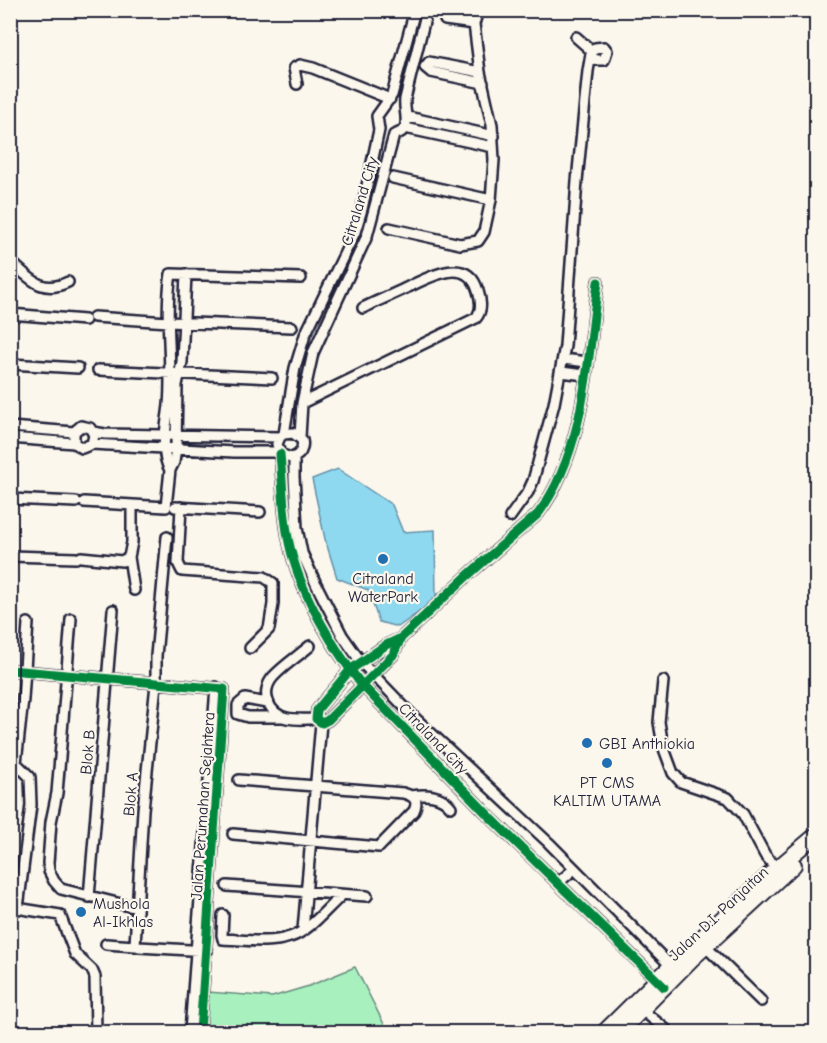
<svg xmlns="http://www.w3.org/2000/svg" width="827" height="1043" font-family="'Comic Neue',sans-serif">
  <rect width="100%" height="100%" fill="#fbf7ec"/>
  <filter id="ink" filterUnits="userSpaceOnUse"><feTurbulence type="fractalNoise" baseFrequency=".0167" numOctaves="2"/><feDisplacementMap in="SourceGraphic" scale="12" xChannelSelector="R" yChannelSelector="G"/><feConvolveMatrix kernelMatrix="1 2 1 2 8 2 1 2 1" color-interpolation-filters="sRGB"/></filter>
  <g filter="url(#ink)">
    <!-- green -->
    <path fill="#a8f1bf" stroke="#658a7d" stroke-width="1.5" d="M355,967l33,65h-183l3,-40 64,5 37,-11z"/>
    <!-- water -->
    <path fill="#8fd9f0" stroke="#6390a8" stroke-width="1.5" d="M338,469l54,36 11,27 32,-2 1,70 -38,27 -19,-5 -11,-32 -31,-12 -12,-39 -13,-60z"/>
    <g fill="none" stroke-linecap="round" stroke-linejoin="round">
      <!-- minor casing -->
      <g stroke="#22223b" stroke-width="14">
        <path id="minor" d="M445,20l29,4
          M576,37l16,14
          M480,72l-51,-10 -4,5 6,5 52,11
          M297,84l-3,-16 6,-3 13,3 77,31
          M408,117l86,19
          M405,128l88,19
          M394,135c20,-5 9,-22 11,-36l22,-89
          M393,178l98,22
          M389,228l71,16 18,-3 6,-9 7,-32 3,-40 -2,-35 -12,-53 -6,-48 4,-14
          M10,261c20,17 31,34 58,21
          M10,314l75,6
          M94,317l74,5 124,5
          M563,359l24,3
          M10,364l68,4
          M98,370l174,8
          M561,372l24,3
          M302,403l174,-85c6,-7 5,-18 2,-27 -11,-37 -50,-13 -72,-3 -14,7 -29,13 -43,20
          M10,427l64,5
          M93,432l12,2 175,3 4,-3 9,-1 9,7c2,9 -2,16 -11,18l-11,-4 -3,-10 3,-7
          M284,434l11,-66 10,-33 50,-103 7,-23 17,-79 -2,-14 15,-21 23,-85
          M300,437l2,-34 11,-50 54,-117 27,-101
          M10,438l64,5
          M92,444l2,-9 -4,-7 -9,-2 -7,6v11l8,5 10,-4 142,8h44
          M280,454c3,32 3,66 11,97 11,44 43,99 71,134l130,134 168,164
          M294,457v20l3,51 5,25 14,31 26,51 19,27 54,56 134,125 125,126
          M170,470c-11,-18 -3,-45 -1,-65 4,-43 -5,-88 2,-131l130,4
          M10,499l66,3
          M84,502l82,5 4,-37 4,-8 2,-14 1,-63 5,-23 4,-88
          M175,507l85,5
          M181,507l-3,56 4,8 82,6 9,6v21l-4,25 -19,19
          M510,517l18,-25 5,-11 21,-77 11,-58 12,-165 11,-110 3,-17 4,-6 9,-1 3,4 -3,9h-7l-6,-3
          M167,537l-11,119v28l-13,126 -8,135 4,2 68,4
          M10,556l66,2
          M81,557l41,4 7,-4 3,-15v-37
          M129,557l5,33
          M71,619l-10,126 -4,48 -6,29 -3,41 1,8 5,10 7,8 76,19
          M401,638l-8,17 -65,65 -6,3 -6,-4 1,-9 33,-40 36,-25 15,-7 66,-62 71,-62c47,-62 50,-156 60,-232
          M310,646c-12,10 -27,20 -37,31 -13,15 -5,37 14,41 9,2 19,1 29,1
          M10,670l214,19 -24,343
          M663,681l-4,41 4,24 10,27 8,9 47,16 15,16 22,41 14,16
          M267,703l-22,-4 -7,6v9l10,3h35
          M411,796c15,-2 30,-2 40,11
          M233,834l146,13 35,-36c5,-11 0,-15 -11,-18l-164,-13
          M558,883l16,-14
          M227,886l140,10
          M89,897l24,-287
          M10,907l50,8 15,39 17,16 3,7 1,55
          M18,908l13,-103 -1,-28 -14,-14 7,-64 5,-76
          M223,915l-1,20 1,4c22,1 47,5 67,-2 20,-6 37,-29 52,-42
          M303,930l18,-207
          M106,944l29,2
          M706,947l55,54
          M642,1010l27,22
          M190,1032l26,-345"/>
      </g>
      <!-- highway casing -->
      <g stroke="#22223b" stroke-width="18">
        <path id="highway" d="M604,1032l67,-66 99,-92 46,-39
          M620,1032l72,-73 102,-94"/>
      </g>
      <!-- minor -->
      <use href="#minor" stroke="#fbf7ec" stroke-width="9"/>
      <!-- highway -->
      <use href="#highway" stroke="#fbf7ec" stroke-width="14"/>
      <!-- cycleway casing -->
      <g stroke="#fbf7ec" stroke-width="13">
        <path id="cycleway" d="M280,454c3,32 3,66 11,97 11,44 43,99 71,134l130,134 172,168
          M401,638l-8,17 -65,65 -6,3 -6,-4 1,-9 33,-40 36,-25 15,-7 66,-62 71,-62c47,-62 50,-156 60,-232
          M10,670l214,19 -24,343"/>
      </g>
      <!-- cycleway -->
      <use href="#cycleway" stroke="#00873e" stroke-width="9"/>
    </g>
  </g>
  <!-- markers -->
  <g fill="#1f6fb2" stroke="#fbf7ec" stroke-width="2">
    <circle cx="383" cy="559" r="6"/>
    <circle cx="587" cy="743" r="6"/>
    <circle cx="607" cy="763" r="6"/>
    <circle cx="81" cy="912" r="6"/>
  </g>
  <g text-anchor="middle" stroke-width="4.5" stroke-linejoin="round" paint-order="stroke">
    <!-- street labels -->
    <g font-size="16" fill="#22223b" stroke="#fbf7ec">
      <text transform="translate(359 201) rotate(-73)" y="6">Citraland City</text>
      <text transform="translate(434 738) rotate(46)" y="6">Citraland City</text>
      <text transform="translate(87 752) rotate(-85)" y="6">Blok B</text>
      <text transform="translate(130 794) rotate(-85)" y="6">Blok A</text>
      <text transform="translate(202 806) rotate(-86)" y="6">Jalan Perumahan Sejahtera</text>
      <text transform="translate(718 913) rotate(-43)" y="6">Jalan D.I. Panjaitan</text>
    </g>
    <!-- poi labels -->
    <g font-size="16" fill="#22223b" stroke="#fbf7ec">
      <text x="383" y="584">Citraland<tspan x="383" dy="18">WaterPark</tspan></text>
      <text x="599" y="749" text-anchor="start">GBI Anthiokia</text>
      <text x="607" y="788">PT CMS<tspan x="607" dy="18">KALTIM UTAMA</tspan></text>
      <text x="93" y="909" text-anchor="start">Mushola<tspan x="93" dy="18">Al-Ikhlas</tspan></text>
    </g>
  </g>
  <!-- margin -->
  <rect width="827" height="1043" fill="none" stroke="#fbf7ec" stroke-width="36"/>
  <rect x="18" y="18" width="791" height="1007" fill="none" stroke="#22223b" stroke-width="2" filter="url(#ink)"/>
</svg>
